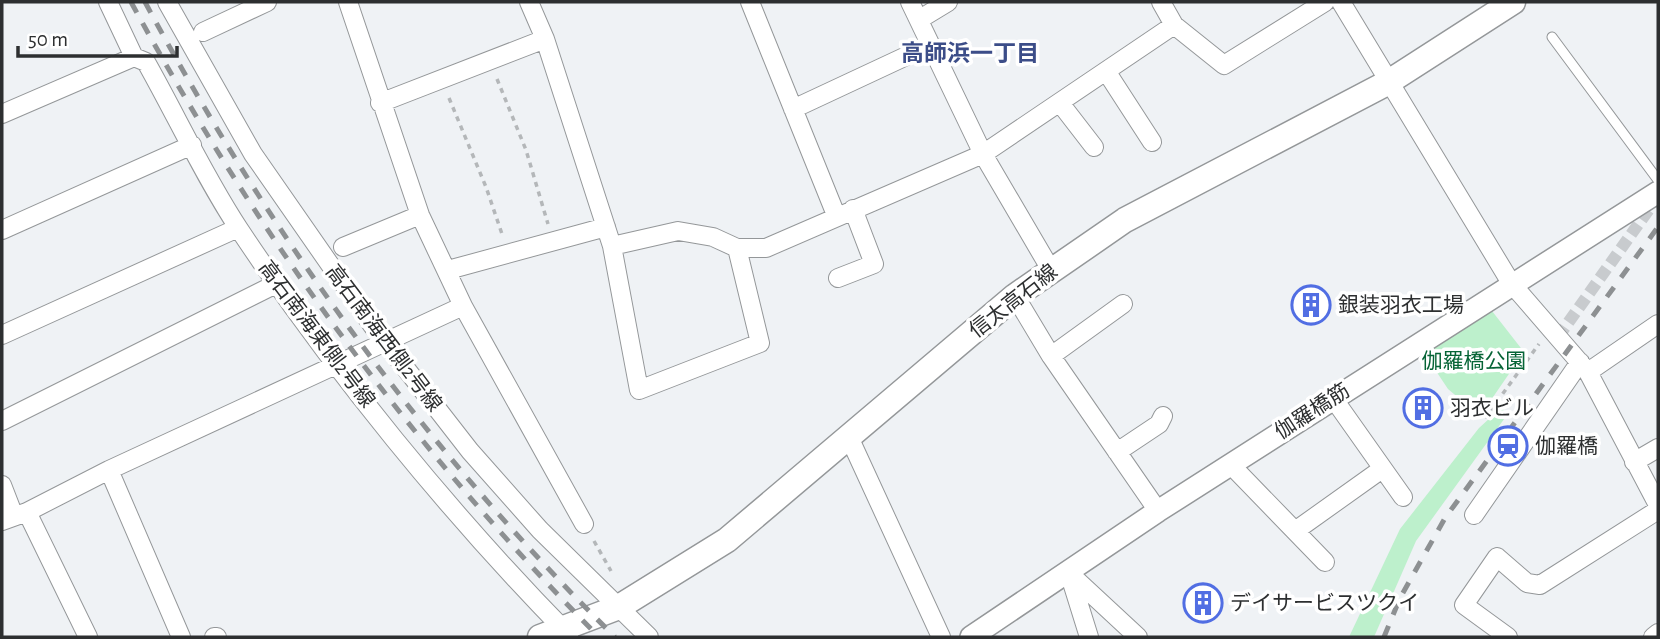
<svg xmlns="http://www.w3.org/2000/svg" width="1660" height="639" font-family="'Alegreya Sans','Noto Sans JP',sans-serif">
  <rect width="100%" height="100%" fill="#eff2f5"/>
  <!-- green -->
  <path fill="#bdf0cc" d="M1492,311l32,41 -44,64 -32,-27 -24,-36 34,-25z
    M1502,407l5,8 -91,126 -42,96h-25l51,-108 79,-101z"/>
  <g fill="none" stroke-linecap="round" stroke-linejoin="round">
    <!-- pedestrian-tunnel -->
    <path stroke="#c8cbce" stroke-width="12" stroke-dasharray="12 6" stroke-linecap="butt" d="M1558,337l99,-139"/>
    <!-- service casing -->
    <g stroke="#949799" stroke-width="11">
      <path id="service" d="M1552,37l106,143"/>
    </g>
    <!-- minor casing -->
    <g stroke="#949799" stroke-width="20">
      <path id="minor" d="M108,2l26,55 12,5c31,55 58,114 93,167 93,140 212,286 330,406
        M167,2l86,152 119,171 98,126 70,79 109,107
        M348,2l72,213 43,91 121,218
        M529,2l16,37 67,207 27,144 121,-47 -23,-95
        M750,2l86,213
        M910,2l73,152 68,116
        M1161,2l13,23 50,40 101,-63
        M1341,2l170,281 77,89 70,133
        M920,19l28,-17
        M203,32l64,-30
        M1106,71l46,71
        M380,103l165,-64
        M1060,103l34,44
        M793,109l137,-64
        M2,114l132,-57
        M2,230l190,-85
        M612,246l66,-15 35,6 24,11h29l217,-94 191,-129
        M343,247l77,-32
        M448,270l158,-43
        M838,278l36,-14 -21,-55
        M1015,296l36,60 107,155
        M2,335l236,-107
        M1051,356l72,-52
        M1588,372l70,-48
        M1333,398l70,99
        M2,421l276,-138
        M849,437l92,200
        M1117,452l42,-28 4,-8
        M1634,462l24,-14
        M1230,464l95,98
        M109,470l72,167
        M2,485l12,31
        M27,512l61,125
        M1474,515l106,-153
        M2,521l25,-9 82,-42 354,-164
        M1295,531l87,-62
        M1069,573l69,64
        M1070,576l19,61
        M214,637h3
        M1508,637l-44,-32 33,-48 30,26 13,2 118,-75
        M1653,637l5,-4"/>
    </g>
    <!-- tertiary casing -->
    <g stroke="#949799" stroke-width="24">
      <path id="tertiary" d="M971,637l187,-126 500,-319"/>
    </g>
    <!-- secondary casing -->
    <g stroke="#949799" stroke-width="27">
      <path id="secondary" d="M540,637l79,-30 108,-67 288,-244 110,-76 262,-137 126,-81"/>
    </g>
    <!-- path -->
    <path stroke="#b4b7b9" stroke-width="3.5" stroke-dasharray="5 5" stroke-linecap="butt" d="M497,79l29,71 22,74
      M449,98l37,89 17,50
      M1485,418l54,-74
      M594,541l17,30"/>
    <!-- service -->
    <use href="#service" stroke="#fff" stroke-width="9"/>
    <!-- minor -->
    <use href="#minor" stroke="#fff" stroke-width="18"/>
    <!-- tertiary -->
    <use href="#tertiary" stroke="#fff" stroke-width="21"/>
    <!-- secondary -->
    <use href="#secondary" stroke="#fff" stroke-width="24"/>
    <!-- rail -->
    <path stroke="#8d9092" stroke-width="5" stroke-dasharray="12 12" stroke-linecap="butt" d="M131,2c129,237 278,443 468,635
      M145,2c125,233 281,449 470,635
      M1384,637l16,-39 45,-80 213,-291"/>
  </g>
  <!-- icons -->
  <defs>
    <g id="building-ring" transform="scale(2.0125)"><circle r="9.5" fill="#fff" stroke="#516ee3" stroke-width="1.5"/><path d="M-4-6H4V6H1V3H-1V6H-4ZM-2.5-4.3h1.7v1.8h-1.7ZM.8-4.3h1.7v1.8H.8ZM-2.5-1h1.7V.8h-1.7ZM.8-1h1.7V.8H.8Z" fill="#516ee3"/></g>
    <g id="station-ring" transform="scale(2.0125)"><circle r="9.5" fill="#fff" stroke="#516ee3" stroke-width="1.5"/><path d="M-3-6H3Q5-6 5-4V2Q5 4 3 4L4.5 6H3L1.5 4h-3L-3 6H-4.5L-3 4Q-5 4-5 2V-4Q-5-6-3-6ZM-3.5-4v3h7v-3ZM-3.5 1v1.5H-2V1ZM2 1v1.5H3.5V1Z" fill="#516ee3"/></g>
  </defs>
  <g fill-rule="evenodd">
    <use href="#building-ring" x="1311" y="305"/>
    <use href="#building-ring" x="1423" y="408"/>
    <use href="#station-ring" x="1508" y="446"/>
    <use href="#building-ring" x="1203" y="603"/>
  </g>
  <g text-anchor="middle" stroke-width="7" stroke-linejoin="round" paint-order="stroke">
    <!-- street labels -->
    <g font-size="21" fill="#2d2f30" stroke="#fff">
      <text transform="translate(1013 301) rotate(-38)" y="7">信太高石線</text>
      <text transform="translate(317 334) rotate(53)" y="7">高石南海東側2号線</text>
      <text transform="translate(384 338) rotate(53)" y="7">高石南海西側2号線</text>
      <text transform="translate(1312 411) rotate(-33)" y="7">伽羅橋筋</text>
    </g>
    <!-- poi labels -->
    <g font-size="21" fill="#2d2f30" stroke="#fff" text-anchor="start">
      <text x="1338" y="312">銀装羽衣工場</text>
      <text x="1450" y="415">羽衣ビル</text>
      <text x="1535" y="453">伽羅橋</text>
      <text x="1230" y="610">デイサービスツクイ</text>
    </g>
    <!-- park labels -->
    <g font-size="21" fill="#066436" stroke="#fff">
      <text x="1474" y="368">伽羅橋公園</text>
    </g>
    <!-- neighbourhood labels -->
    <g font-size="23" font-weight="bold" fill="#3c4d88" stroke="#fff">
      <text x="970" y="61">高師浜一丁目</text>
    </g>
  </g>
  <!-- border -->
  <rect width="1660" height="639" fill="none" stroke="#2d2f30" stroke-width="7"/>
  <!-- scale -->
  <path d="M18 46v10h159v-10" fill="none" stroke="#2d2f30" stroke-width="3.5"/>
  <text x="28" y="46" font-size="21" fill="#2d2f30" stroke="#ffffff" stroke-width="5" paint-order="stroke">50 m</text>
</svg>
